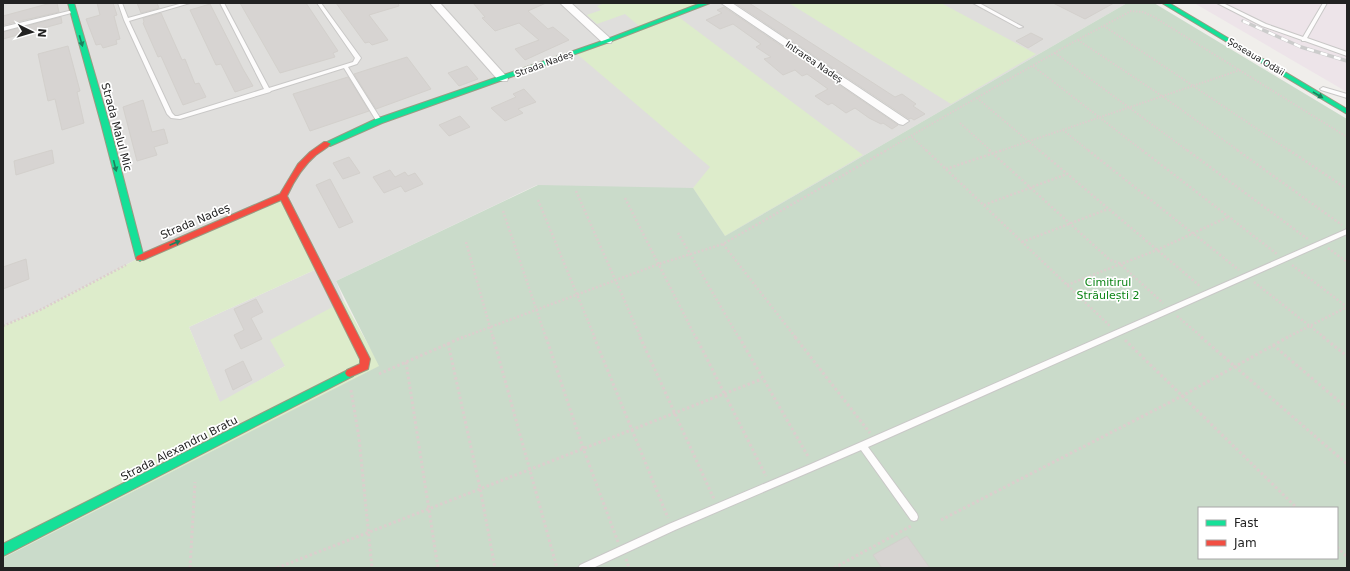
<svg xmlns="http://www.w3.org/2000/svg" width="1350" height="571" font-family="'DejaVu Sans',sans-serif">
  <rect width="100%" height="100%" fill="#f0eeeb"/>
  <!-- residential -->
  <path fill="#dfdedc" d="M3,3h1124l-402,233 -188,-51 -201,96 8,20 -59,65 -65,37 -31,-76 130,-59 -180,-10 -99,52 -37,16z"/>
  <!-- industrial -->
  <path fill="#ede4e9" d="M1194,3h153v89z"/>
  <!-- grass -->
  <path fill="#ddeccb" d="M605,3h95l-61,23 -14,-12 -28,10 -10,-9 14,-5 -4,-4z
    M789,3h152l95,51 -85,50z
    M676,15l187,140 -138,81 -32,-48 17,-21 -133,-113z
    M283,196l36,72 -130,59 31,75 65,-36 -15,-26 74,-39 36,65 -377,192v-232l37,-16 99,-52z"/>
  <!-- cemetery -->
  <path fill="#cadbca" fill-rule="evenodd" d="M1127,3h27l193,116v449h-1344v-10l376,-192 -43,-85 202,-96 155,3 32,48zM1199,508h138v50h-138z"/>
  <!-- building -->
  <path fill="#d7d4d2" stroke="#d3d0cc" d="M51,3h6l2,9 -56,13v-9z
    M97,3h16l4,12 -3,1 6,23 -4,1 1,4 -14,4 -2,-4 -5,1 -10,-26 14,-4z
    M137,3h20l2,5 -18,5z
    M240,3h66l32,48 -5,2 2,4 -55,16z
    M336,3h62l1,3 -30,9 19,25 -16,5 -3,-3 -4,1z
    M473,3h73l-18,8 20,18 5,-2 16,13 -44,20 -10,-11 24,-9 -20,-17 -24,8 -13,-13 3,-1z
    M735,3h14l146,94 7,-3 14,10 -3,2 12,8 -11,6 -3,-2 -2,1z
    M1053,3h61l-29,16z
    M210,4l33,65 10,17 -18,6 -14,-28 -5,1 -26,-55z
    M724,7l174,118 -6,4 -9,-6 -2,1 -12,-6 -14,-10 -9,5 -14,-10 -4,2 -13,-9 13,-7 -21,-15 -5,2 -7,-6 -12,5 -19,-16 7,-2 -15,-10 5,-3 -28,-20 -13,5 -14,-9 16,-7 -5,-3z
    M161,13l21,47 3,-1 10,25 4,-1 7,14 -23,8 -22,-49 -3,1 -15,-34 1,-1 -1,-4z
    M61,17l1,6 -59,16v-7z
    M1031,33l12,6 -15,9 -12,-7z
    M68,46l12,45 -3,1 7,31 -22,7 -7,-31 -7,2 -10,-47z
    M407,57l24,32 -55,20 -22,-35z
    M467,66l11,13 -19,7 -11,-13z
    M348,77l21,34 -59,20 -17,-37z
    M524,89l12,13 -18,7 5,4 -18,8 -14,-13 25,-11 -3,-3z
    M143,100l9,32 12,-3 4,14 -14,4 3,8 -20,6 -14,-54z
    M460,116l10,11 -21,9 -10,-11z
    M52,150l2,13 -38,12 -2,-14z
    M349,157l11,16 -17,6 -10,-16z
    M390,170l5,7 10,-5 3,4 7,-3 8,11 -18,8 -4,-6 -17,7 -11,-16z
    M330,179l23,43 -14,6 -23,-43z
    M26,259l3,20 -26,10v-22z
    M256,299l7,13 -12,6 11,21 -21,10 -7,-14 10,-5 -10,-21z
    M243,361l9,19 -19,10 -8,-20z
    M907,536l23,32h-48l-9,-13z"/>
  <g fill="none" stroke-linecap="round" stroke-linejoin="round">
    <!-- lane casing -->
    <g stroke="#c9c8c7" stroke-width="2">
      <path id="lane" d="M118,3h4l6,15 55,-15h7l-61,18 43,92 3,3h3l86,-27 -44,-86h4l45,85 84,-26 2,-4 -38,-55h4l40,55 -4,6 -9,3 34,54 -1,1h-4l-33,-54 -73,23 -1,1 -90,27 -9,-1 -4,-4 -43,-94z
        M973,3h6l44,24 -4,1z
        M1217,3h6l43,21 37,13 20,-34h4l-20,35 40,14v4l-42,-15h-3v-1l-40,-14z
        M73,10h2v2l-72,19v-4z
        M1323,87l24,7v4l-26,-8 -1,-1z
        M1347,229v5l-479,213 49,67 1,3 -1,3 -3,1 -3,-1 -50,-70 -186,80 -82,38h-15l2,-3 89,-41 142,-60z"/>
    </g>
    <!-- street casing -->
    <g stroke="#c9c8c7" stroke-width="2">
      <path id="street" d="M430,3h10l67,74 1,2 -1,2h-8z
        M560,3h11l40,36 1,2 -1,2h-8z
        M721,3h11l177,118 -6,4 -4,-1z"/>
    </g>
    <!-- fast casing -->
    <g stroke="#999a82" stroke-width="2">
      <path id="fast" d="M68,3h6l35,120 35,135 -4,3 -4,-3 -35,-135z
        M701,3h9l-101,39 -227,81 -52,23h-3l-4,-2 53,-25 229,-79z
        M1162,3h7l178,106v5z
        M350,369l3,1 2,3 -2,3 -350,180v-12z"/>
    </g>
    <!-- jam casing -->
    <g stroke="#999a82" stroke-width="2">
      <path id="jam" d="M324,142h3l4,2c-4,4 -10,7 -15,11 -13,11 -22,26 -29,41l83,163 -2,10 -18,8 -3,-1 -2,-3 2,-3 13,-6v-5l-79,-159 -138,60h-6l-1,-2 1,-2 143,-62 18,-30 12,-12z"/>
    </g>
    <!-- path-far2 -->
    <path stroke="#dccecd" stroke-width="2" stroke-dasharray="1.5 1.5" stroke-linecap="butt" d="M1104,26l186,125
      M1078,40l84,56 77,55
      M1055,53l133,98
      M1033,66l110,85
      M977,98l63,53
      M960,123l31,28
      M1063,130l26,21
      M912,137l15,14
      M885,151l185,-107 61,-33 12,1 11,5 193,120
      M1000,151l240,-81"/>
    <!-- path-far1 -->
    <path stroke="#dccecd" stroke-width="2.5" stroke-dasharray="2 2" stroke-linecap="butt" d="M926,150l185,177
      M989,150l121,110 9,3 44,40
      M1039,150l162,137
      M1088,150l151,120
      M1142,150l135,104
      M1187,150l122,90
      M1237,150l105,75
      M1289,150l58,39
      M946,169l57,-19
      M576,191l65,147
      M625,198l71,140
      M538,200l57,138
      M984,205l83,-31
      M503,211l43,127
      M678,233l61,105
      M466,242l27,96
      M1022,242l86,-33
      M723,244l73,94
      M1328,248l19,14
      M1292,265l55,42
      M1254,282l71,56
      M1067,285l90,-35 71,-33
      M1177,316l26,22
      M3,326l37,-16 86,-45
      M461,338l198,-74 64,-20 164,-94
      M1286,338l61,-31"/>
    <!-- path -->
    <path stroke="#dccecd" stroke-width="3" stroke-dasharray="2.5 2.5" stroke-linecap="butt" d="M493,337l64,231
      M546,337l37,111 35,94
      M594,337l74,181
      M640,337l74,162
      M696,337l70,139
      M739,337l70,121
      M795,337l75,96
      M1201,337l146,127
      M1323,337l24,19
      M1125,340l172,168
      M448,343l32,145 15,80
      M1273,345l74,63
      M406,362l32,206
      M379,374l84,-37
      M351,390l8,48 13,130
      M941,520l241,-124 106,-59
      M1337,547l10,10
      M626,559l3,9
      M190,568l5,-86
      M277,568l485,-189
      M834,568l77,-42"/>
    <!-- lane -->
    <use href="#lane" fill="#fdfcfc" fill-rule="evenodd"/>
    <!-- street -->
    <use href="#street" fill="#fdfcfc" fill-rule="evenodd"/>
    <!-- fast -->
    <use href="#fast" fill="#16e098" fill-rule="evenodd"/>
    <!-- jam -->
    <use href="#jam" fill="#f24e42" fill-rule="evenodd"/>
    <!-- rail casing -->
    <g stroke="#ccc" stroke-width="3.5">
      <path id="rail" d="M1243,21l58,26 46,14"/>
    </g>
    <!-- rail -->
    <use href="#rail" stroke="#fff" stroke-width="2.5" stroke-dasharray="7" stroke-linecap="butt"/>
  </g>
  <!-- one-way arrows -->
  <defs><path id="oneway-solid" d="M-6-.8H1V-3.2L6.5 0L1 3.2V.8H-6Z"/></defs>
  <g fill="#1c815d">
    <use href="#oneway-solid" transform="translate(81 41) rotate(74)"/>
    <use href="#oneway-solid" transform="translate(1318 95) rotate(31)"/>
    <use href="#oneway-solid" transform="translate(115 166) rotate(76)"/>
    <use href="#oneway-solid" transform="translate(175 243) rotate(-23)"/>
  </g>
  <g text-anchor="middle" stroke-width="3.5" stroke-linejoin="round" paint-order="stroke">
    <!-- far-street labels -->
    <g font-size="9" fill="#222" stroke="#fff">
      <text transform="translate(1256 57) rotate(31)" y="3">Șoseaua Odăii</text>
      <text transform="translate(814 62) rotate(34)" y="3">Intrarea Nadeș</text>
      <text transform="translate(544 64) rotate(-20)" y="3">Strada Nadeș</text>
    </g>
    <!-- street labels -->
    <g font-size="11" fill="#222" stroke="#fff">
      <text transform="translate(117 127) rotate(75)" y="4">Strada Malul Mic</text>
      <text transform="translate(195 221) rotate(-23)" y="4">Strada Nadeș</text>
      <text transform="translate(179 448) rotate(-27)" y="4">Strada Alexandru Bratu</text>
    </g>
    <!-- park labels -->
    <g font-size="11" fill="#0c8416" stroke="#fff">
      <text x="1108" y="286">Cimitirul<tspan x="1108" dy="13">Străulești 2</tspan></text>
    </g>
  </g>
  <!-- border -->
  <rect width="1350" height="571" fill="none" stroke="#222222" stroke-width="8"/>
  <!-- legend -->
  <rect x="1198" y="507" width="140" height="52" fill="#ffffff" stroke="#a7a7a7"/>
  <rect x="1206" y="520" width="20" height="6" fill="#16e098" stroke="#a7a7a7"/>
  <text x="1234" y="527" font-size="12" fill="#222222">Fast</text>
  <rect x="1206" y="540" width="20" height="6" fill="#f24e42" stroke="#a7a7a7"/>
  <text x="1234" y="547" font-size="12" fill="#222222">Jam</text>
  <!-- north arrow -->
  <g transform="translate(32 32) rotate(95)" stroke="#ffffff" stroke-width="3" paint-order="stroke">
  <path d="M0-3L7 15L0 10L-7 15Z" fill="#222222"/>
  <text y="-6" font-size="11" font-weight="bold" text-anchor="middle" fill="#222222">N</text>
  </g>
</svg>
